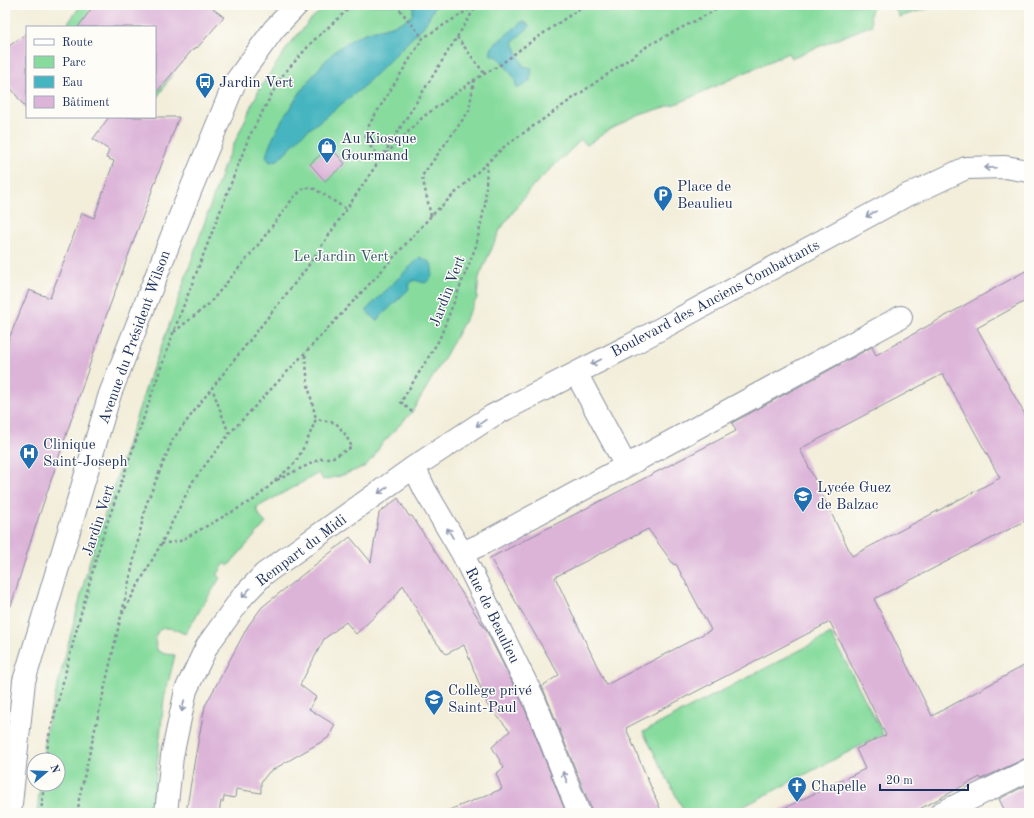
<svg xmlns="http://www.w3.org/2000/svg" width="1034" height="818" font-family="'Old Standard TT',serif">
  <rect width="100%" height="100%" fill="#fdfcf7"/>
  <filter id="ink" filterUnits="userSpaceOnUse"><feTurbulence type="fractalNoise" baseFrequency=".025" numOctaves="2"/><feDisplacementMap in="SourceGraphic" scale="8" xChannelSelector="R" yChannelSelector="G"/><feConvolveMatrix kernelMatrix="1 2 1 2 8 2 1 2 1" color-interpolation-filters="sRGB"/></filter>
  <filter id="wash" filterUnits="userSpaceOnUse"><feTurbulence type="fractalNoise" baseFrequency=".012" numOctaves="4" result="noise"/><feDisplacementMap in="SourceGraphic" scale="16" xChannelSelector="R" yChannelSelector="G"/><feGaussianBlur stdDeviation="0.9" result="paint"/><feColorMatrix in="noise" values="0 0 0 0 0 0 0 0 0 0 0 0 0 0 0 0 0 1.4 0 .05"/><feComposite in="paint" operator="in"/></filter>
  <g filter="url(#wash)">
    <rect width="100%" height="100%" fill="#f3eeda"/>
    <!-- green -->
    <path fill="#86db9d" stroke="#50857e" d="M81,5h13l-1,1 23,21h-45l-3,-4z
      M328,5h548c-7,5 -6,13 -4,20l-81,33 -3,-5 -107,49 -41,13 -31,15 -22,15 -6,-5 -51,49 -30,41 -21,47 -2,21 -30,55 -35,59 -32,34 -6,11 -10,10 -24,9 -17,4 -4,-7 -63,35 5,10 5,5 -38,43 -3,-3 -8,12 3,3 -35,56c-4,-2 -8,-4 -12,-5 -17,-5 -21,9 -15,22l7,3 10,1 -11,44 -12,114h-115l3,-29h18v-24h-15l2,-25 44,-172 58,-179 24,-64 54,-157 35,-75 29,-43 23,-27z
      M891,5h48l-40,12 -4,-9z
      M155,58l18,15 -17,26h-1z
      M831,634l52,100 -152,79h-46l-42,-81z"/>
    <!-- water -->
    <path fill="#46b5c0" stroke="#30728f" d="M414,5h22l-12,21 -62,62 -59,46 -25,26 -8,2 -4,-5c6,-28 45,-83 66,-103 6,-6 23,-17 31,-20 18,-7 32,-6 49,-18z
      M523,21l7,5 -17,16 10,24 9,2 -2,13 -13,8 -3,-12 -16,-20 -7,-2c-1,-5 1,-8 4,-11z
      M420,257l11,6c2,10 3,14 -6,20l-11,-3 -4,3 -1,6 -33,32 -10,-11z"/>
    <g id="blocks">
      <!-- building -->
      <path fill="#dcb4d8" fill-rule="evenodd" d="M94,5h114l16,12 -27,31 -1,-1 -2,3 -1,-1 -38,45v-67h-77z
        M27,33v77l-22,-30v-31z
        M109,117h70l-74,202 -73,218 -21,69 -6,-1v-257l24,-58 21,8 32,-85 12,5 20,-57 -8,-3 3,-8 -16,-11z
        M330,146l15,18 -20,17 -15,-17z
        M1029,269v30l-52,29 52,94v97l-155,80 58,117 97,-53v95l-5,1 -43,20 -1,-2 -68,36h-138l91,-44 -9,-20 30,-14 -56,-113 -204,106 36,85h-71v-5l-49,-122 17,-11 -69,-117 246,-127 -4,-8 140,-76 4,8zM943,374l57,104 -148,78 -52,-107zM648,529l26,36 2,-1 35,66 -105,55 -51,-108z
        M398,498l11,18h3l74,114 37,74 43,109h-122v-1l58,-23 -6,-16 8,-5 -12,-21 18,-16 -23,-27 -23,-59 -18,9 -14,-17 -29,-52 -9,13 -38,36 -10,-12 -22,17 -24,46 16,12 -7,12 26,16 -7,13 -59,34 -8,10v11l-25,-4 -1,9 -11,-2 -1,6 -2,-1 -2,12h-33l9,-55 10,-52 43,-80 14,-19 88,-70 21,25 8,-49z
        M1029,784v29h-23l-7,-14z"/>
    </g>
  </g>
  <g filter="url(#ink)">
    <use href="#blocks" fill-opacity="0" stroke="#878e9c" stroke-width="1"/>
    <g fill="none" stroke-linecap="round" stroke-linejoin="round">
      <!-- minor casing -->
      <g stroke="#878e9c" stroke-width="24">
        <path id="minor" d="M576,373l50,93
          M414,467l11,23 37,63 72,146 45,114
          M462,553l18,-8 421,-228
          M10,813l14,-132 86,-287 63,-161 61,-149 40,-55 23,-24
          M166,813l6,-57 14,-66 21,-44 36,-50 21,-22 150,-107 78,-51 137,-70 276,-150 19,-8 42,-20 39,-1 24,4
          M941,813l88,-43"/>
      </g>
      <!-- path -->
      <path stroke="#878e9c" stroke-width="2.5" stroke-dasharray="3 3" stroke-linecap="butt" d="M396,5l27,33
        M457,37l27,36
        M384,154l93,-149
        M382,158l41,-41 51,-37 26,-15 22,-17 63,-43
        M431,216l-9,-40 47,-65 5,-31
        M174,332l35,-28 49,-59 36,-48 11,-10 10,2 31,20
        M412,412l-11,-10 38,-62 37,-94 9,-41 2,-41
        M229,434l-17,-46 94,-119 75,-111 -11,-12 -5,-11 5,-12 53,-85 53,-33
        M277,480l43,-21 14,-2 18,-10 -7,-13 -9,-11 -20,-4
        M161,544l19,-3 75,-42 41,-37 11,-21 9,-22 -8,-34 -3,-32
        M122,613l24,-108 27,-66 38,-50
        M46,760l3,-24 28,-108 24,-87 72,-208 76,-196 32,-60 32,-36 40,-36
        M41,813l3,-29
        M78,813l1,-14 42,-183 40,-72 32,-63 36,-47 147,-157 55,-61 74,-70 144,-101 76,-40"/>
      <!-- minor -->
      <use href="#minor" stroke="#fff" stroke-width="22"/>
    </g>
    <!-- one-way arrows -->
    <defs><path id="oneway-shaft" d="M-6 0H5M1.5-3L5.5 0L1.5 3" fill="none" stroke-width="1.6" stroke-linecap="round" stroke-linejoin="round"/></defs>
    <g stroke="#8d97ae">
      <use href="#oneway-shaft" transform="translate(990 168) rotate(178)"/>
      <use href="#oneway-shaft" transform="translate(871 214) rotate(151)"/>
      <use href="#oneway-shaft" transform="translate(596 362) rotate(153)"/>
      <use href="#oneway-shaft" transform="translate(481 423) rotate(146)"/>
      <use href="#oneway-shaft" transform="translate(383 490) rotate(145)"/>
      <use href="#oneway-shaft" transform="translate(450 533) rotate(-120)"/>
      <use href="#oneway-shaft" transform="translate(246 593) rotate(131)"/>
      <use href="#oneway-shaft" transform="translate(183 706) rotate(102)"/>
      <use href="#oneway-shaft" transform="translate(565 777) rotate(-112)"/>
    </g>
  </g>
  <!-- icons -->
  <defs>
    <g id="bus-pin" transform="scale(1)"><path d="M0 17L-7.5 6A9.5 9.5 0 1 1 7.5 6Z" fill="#1f6fb2" stroke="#fdfcf7"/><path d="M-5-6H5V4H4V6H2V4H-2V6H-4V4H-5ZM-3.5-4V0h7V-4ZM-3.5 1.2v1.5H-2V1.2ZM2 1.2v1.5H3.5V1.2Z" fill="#fff"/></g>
    <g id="shop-pin" transform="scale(1)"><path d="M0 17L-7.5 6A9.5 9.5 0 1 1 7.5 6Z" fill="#1f6fb2" stroke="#fdfcf7"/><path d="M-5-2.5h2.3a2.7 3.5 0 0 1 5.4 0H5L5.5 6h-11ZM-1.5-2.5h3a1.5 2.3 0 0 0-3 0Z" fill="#fff"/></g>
    <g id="parking-pin" transform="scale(1)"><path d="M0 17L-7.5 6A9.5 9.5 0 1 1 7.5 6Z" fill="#1f6fb2" stroke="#fdfcf7"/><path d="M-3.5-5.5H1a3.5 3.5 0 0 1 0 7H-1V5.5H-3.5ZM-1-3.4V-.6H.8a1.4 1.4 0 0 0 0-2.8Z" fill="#fff"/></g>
    <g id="hospital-pin" transform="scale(1)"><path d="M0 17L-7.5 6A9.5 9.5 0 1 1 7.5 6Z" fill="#1f6fb2" stroke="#fdfcf7"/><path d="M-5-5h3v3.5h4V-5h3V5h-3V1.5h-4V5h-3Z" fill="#fff"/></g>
    <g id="school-pin" transform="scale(1)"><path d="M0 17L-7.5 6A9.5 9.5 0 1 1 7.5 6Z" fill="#1f6fb2" stroke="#fdfcf7"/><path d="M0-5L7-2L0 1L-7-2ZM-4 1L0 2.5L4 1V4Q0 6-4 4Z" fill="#fff"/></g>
    <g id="church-pin" transform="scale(1)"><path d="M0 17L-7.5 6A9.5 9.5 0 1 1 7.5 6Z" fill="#1f6fb2" stroke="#fdfcf7"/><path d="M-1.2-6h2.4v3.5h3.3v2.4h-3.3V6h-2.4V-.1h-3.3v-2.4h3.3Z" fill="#fff"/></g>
  </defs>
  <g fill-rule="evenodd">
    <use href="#bus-pin" x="205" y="82"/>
    <use href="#shop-pin" x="327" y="147"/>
    <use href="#parking-pin" x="663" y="195"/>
    <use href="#hospital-pin" x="29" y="453"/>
    <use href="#school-pin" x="803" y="496"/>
    <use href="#school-pin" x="434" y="699"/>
    <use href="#church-pin" x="797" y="786"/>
  </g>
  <g text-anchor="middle" stroke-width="3" stroke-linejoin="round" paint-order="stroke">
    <!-- poi labels -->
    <g font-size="15" fill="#1b2f5e" stroke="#fdfcf7" text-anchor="start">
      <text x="219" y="87">Jardin Vert</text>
      <text x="341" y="143">Au Kiosque<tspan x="341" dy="17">Gourmand</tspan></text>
      <text x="677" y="191">Place de<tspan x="677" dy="17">Beaulieu</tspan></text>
      <text x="43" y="449">Clinique<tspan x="43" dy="17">Saint-Joseph</tspan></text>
      <text x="817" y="492">Lycée Guez<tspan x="817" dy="17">de Balzac</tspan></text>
      <text x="448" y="695">Collège privé<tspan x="448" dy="17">Saint-Paul</tspan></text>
      <text x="811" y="791">Chapelle</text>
    </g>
    <!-- park labels -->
    <g font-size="15" fill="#365a6e" stroke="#fdfcf7">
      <text x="341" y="261">Le Jardin Vert</text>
    </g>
    <!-- street labels -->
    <g font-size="15" fill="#1b2f5e" stroke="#fdfcf7">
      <text transform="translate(447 291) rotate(-69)" y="5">Jardin Vert</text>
      <text transform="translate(715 298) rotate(-28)" y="5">Boulevard des Anciens Combattants</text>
      <text transform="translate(134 337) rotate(-70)" y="5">Avenue du Président Wilson</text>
      <text transform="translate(98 520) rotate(-72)" y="5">Jardin Vert</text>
      <text transform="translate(301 550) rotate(-37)" y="5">Rempart du Midi</text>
      <text transform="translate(493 615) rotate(64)" y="5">Rue de Beaulieu</text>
    </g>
  </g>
  <!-- margin -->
  <rect width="1034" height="818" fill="none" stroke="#fdfcf7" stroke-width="20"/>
  <!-- legend -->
  <rect x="26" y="26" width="130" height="92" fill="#fdfcf7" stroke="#a3aaba"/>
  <rect x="34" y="39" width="20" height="6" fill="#ffffff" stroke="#a3aaba"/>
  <text x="62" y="46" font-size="12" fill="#1b2f5e">Route</text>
  <rect x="34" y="56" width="20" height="12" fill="#86db9d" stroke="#a3aaba"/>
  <text x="62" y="66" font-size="12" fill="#1b2f5e">Parc</text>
  <rect x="34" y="76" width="20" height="12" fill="#46b5c0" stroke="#a3aaba"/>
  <text x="62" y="86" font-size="12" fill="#1b2f5e">Eau</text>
  <rect x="34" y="96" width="20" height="12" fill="#dcb4d8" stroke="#a3aaba"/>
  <text x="62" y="106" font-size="12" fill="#1b2f5e">Bâtiment</text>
  <!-- north arrow -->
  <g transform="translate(46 772) rotate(71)"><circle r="19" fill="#fdfcf7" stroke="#a3aaba"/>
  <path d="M0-3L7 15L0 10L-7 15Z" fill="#1f6fb2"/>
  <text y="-6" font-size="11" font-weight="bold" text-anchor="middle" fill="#1b2f5e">N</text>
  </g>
  <!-- scale -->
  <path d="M880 784v6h88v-6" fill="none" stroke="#1b2f5e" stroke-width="2"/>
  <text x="886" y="784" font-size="12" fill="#1b2f5e" stroke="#fdfcf7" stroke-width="3" paint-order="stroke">20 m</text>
</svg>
